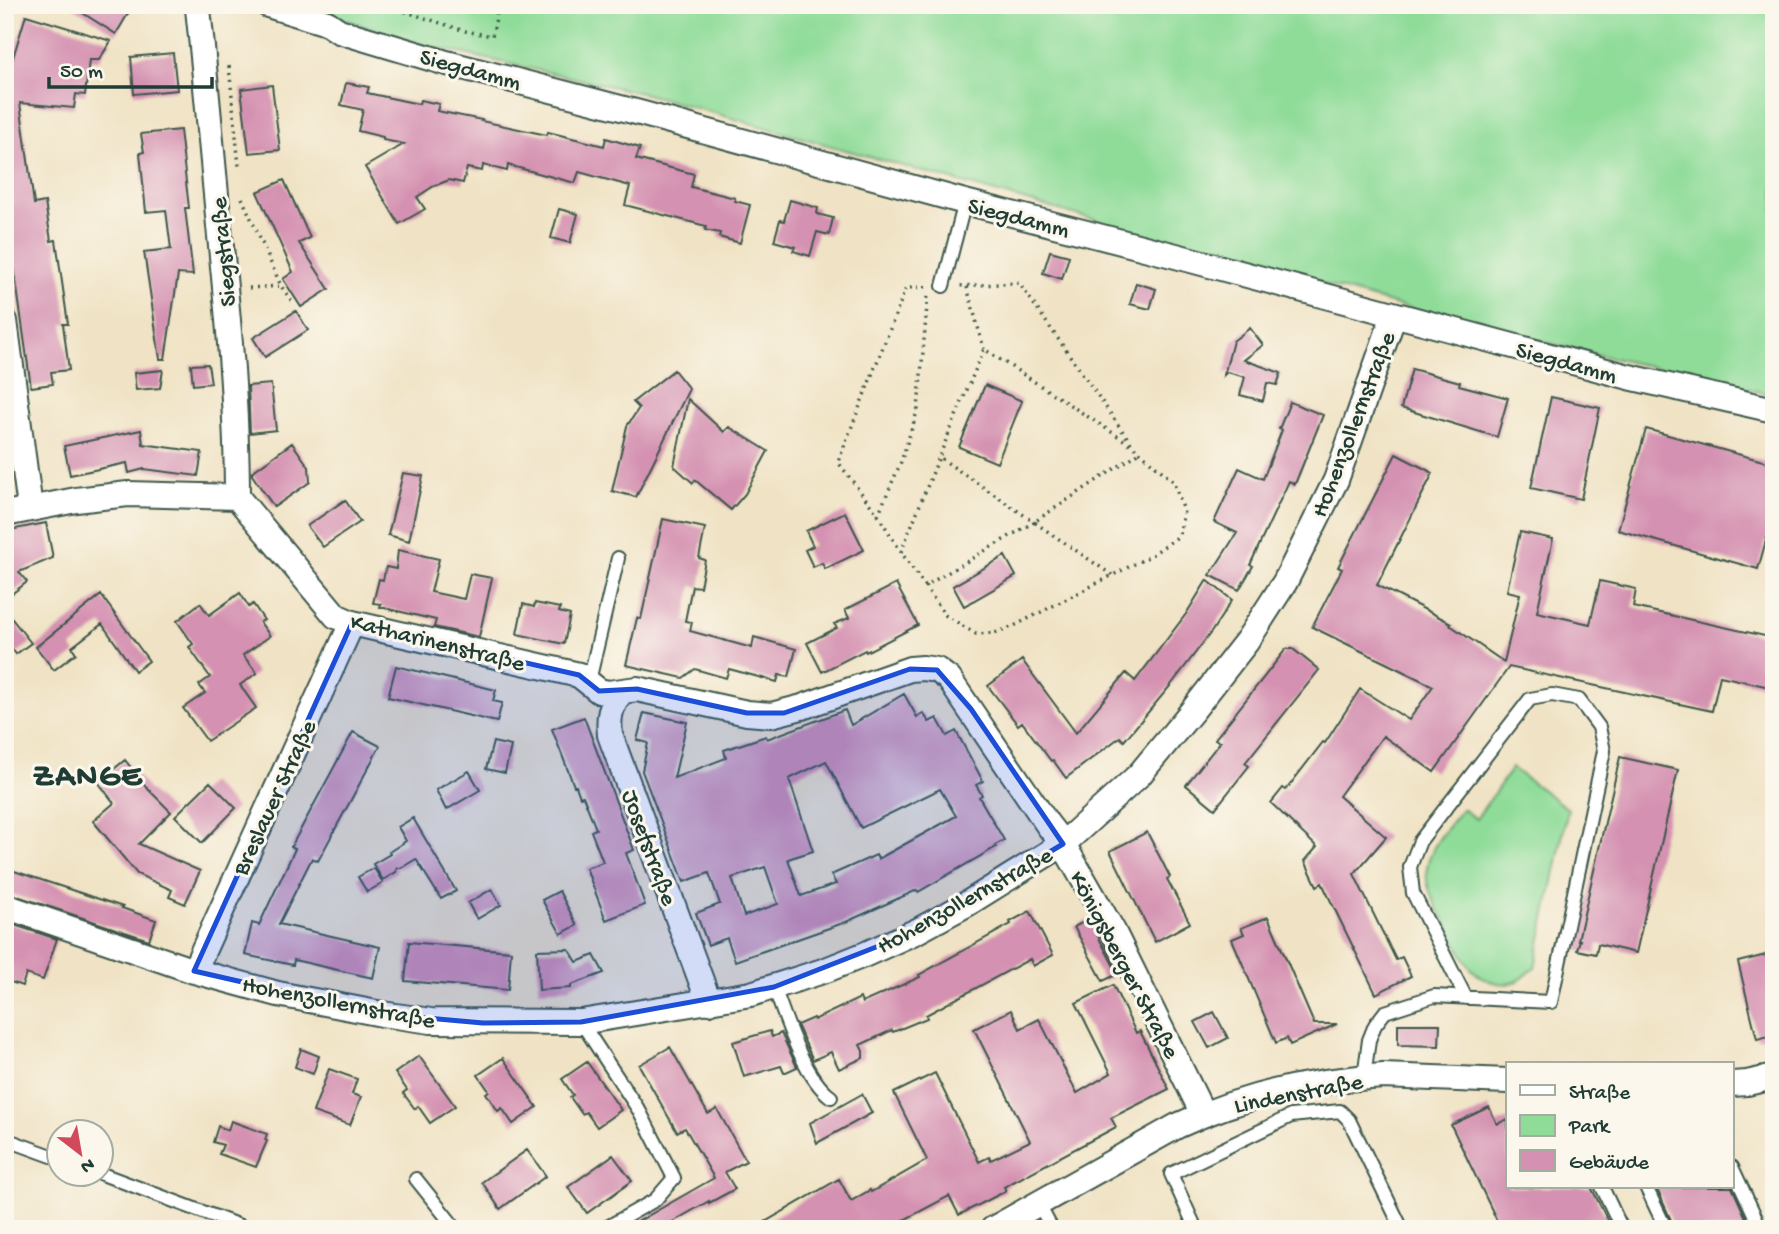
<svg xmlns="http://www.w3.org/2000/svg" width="1779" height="1234" font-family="'Gochi Hand',sans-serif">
  <rect width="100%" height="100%" fill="#fbf7ec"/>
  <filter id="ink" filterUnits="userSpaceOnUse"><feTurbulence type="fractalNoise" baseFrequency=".0143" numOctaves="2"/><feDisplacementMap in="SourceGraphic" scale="14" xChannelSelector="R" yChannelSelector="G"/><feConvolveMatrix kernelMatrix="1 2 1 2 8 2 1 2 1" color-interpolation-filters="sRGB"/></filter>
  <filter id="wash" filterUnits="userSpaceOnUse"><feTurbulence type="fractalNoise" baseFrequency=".00686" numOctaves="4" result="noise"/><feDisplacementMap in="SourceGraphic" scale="28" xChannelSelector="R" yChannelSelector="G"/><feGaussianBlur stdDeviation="1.57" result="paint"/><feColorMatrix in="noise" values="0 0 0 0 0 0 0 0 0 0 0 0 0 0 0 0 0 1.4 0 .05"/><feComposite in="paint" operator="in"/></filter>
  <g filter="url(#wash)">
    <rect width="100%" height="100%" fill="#f0e3c5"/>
    <!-- green -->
    <path fill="#8fdc99" stroke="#578c66" stroke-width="2" d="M301,5h1473v390l-218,-50 -141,-35 -769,-216 -231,-51z
      M1512,768l56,41 -33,158c-14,13 -19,19 -38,16 -29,-5 -35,-30 -48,-54 -7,-15 -20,-32 -22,-49 -4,-28 20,-51 35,-71l14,10z"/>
    <g id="blocks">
      <!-- building -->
      <path fill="#d491b1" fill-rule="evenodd" d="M70,5h63l-17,29z
        M26,15l85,26 -12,19h-10l-4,35 -9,-1 -2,14 -54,-5 14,101 11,-2 6,39 5,-1 12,84h-5l6,46 -18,2 2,12 -22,3 -26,-184v-126h2z
        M173,53l4,37 -43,4 -3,-37z
        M346,83l23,4 -2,6 52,11 1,-4 19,4 -2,7 45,9 -1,1 66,14 1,-3 56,14 2,-8 34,10 -4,11 58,15 -3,13 44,11v3l15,4 -10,38 -21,-6 1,-4 -15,-3 1,-4 -81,-21 5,-19 -51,-14 -4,11 -67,-18 -1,6 -24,-6 -1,6 -15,-3 -4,15 -14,-3 -15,6 -17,11 8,12 -26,15 -34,-57 39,-23 -21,-4v-3l-25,-6 5,-21 -22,-5z
        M272,85l8,65 -31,3 -8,-64z
        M180,130l9,78h-4l8,67 -15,-1 -13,85h-5l-16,-107 27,-3 -5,-39 -20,2 -6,-59 4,-1 -3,-18z
        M284,180l26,58 -11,5 30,46 -28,18 -18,-28 10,-7 -36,-80z
        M790,200l28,8 -1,6 16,4 -4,17 -12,-3 -7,24 -17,-5 2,-4 -21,-6 6,-21 4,1z
        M559,209l19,5 -8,29 -19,-5z
        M1050,251l19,5 -7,23 -19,-6z
        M1136,283l20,6 -6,20 -20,-5z
        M296,311l12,19 -43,27 -12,-19z
        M1250,328l13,17 -19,15 37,13 -4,12 -10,-2 -4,18 -23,-6 5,-18 -18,-5 -3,3 9,-34z
        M208,364l3,19 -18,2 -2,-20z
        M1412,369l48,13 -1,3 49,13 -11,39 -96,-29z
        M163,370l-3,18 -24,2 -2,-17z
        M674,370l15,19 -53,108 -24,-6 15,-65 12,-18 -6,-6z
        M271,384l5,46 -26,3 -2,-47z
        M985,385l37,16 -25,62 -38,-16z
        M1551,397l49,11 -19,91 -50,-11z
        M688,399l36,33 5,-5 39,24 -23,43 -14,16 -36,-30 -2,3 -19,-17z
        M1290,402l33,13 -28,69 -6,-3 -39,84 3,1 -14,24 -29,-15 27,-42 -23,-11 25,-54 24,11 19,-49 -3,-1z
        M1646,429l128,35v48l-16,57 -140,-39z
        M141,430l2,14 59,8 -4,24 -54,-7 -15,4 -2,-10 -57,12 -6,-29z
        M292,443l17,24 1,15 -36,25 -22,-32v-3z
        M1396,454l37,19 -56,112 74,38 -1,2 54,37 16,-68 -13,-3 13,-59 33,7 -16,73 53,12 10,-43 36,8 -3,18 141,31v50l-54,-12 -8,35 -203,-44 -75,105 -51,-36 -44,60 47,41 -32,37 42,86 6,-3 9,19 -35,18 -54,-111 -5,3 -12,-25 12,-14 -46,-44 12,-15 3,2 37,-48 2,1 35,-54 49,31 24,-34 -121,-59 30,-58 -4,-2z
        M403,473l20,3 -14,65 -21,-6z
        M345,500l15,22 -37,25 -16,-21z
        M845,512l19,38 -39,19 -3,-6 -9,4 -8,-17 8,-4 -7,-15z
        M663,519l42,9 -6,30 6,2 -5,27 -8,-1 -7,35 7,1 -2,9 62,17 2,-11 42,12 -7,28 -10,-2 -2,7 -48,-13 -3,9 -31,-9 -12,9 -57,-13 11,-47 4,1z
        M46,523l7,35 -34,14 8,10 -22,17v-68z
        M398,550l41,9 -8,33 33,7 6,-25 22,4 -13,59 -45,-10 2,-7 -56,-13 1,-3 -8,-1 6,-24 4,1 3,-13 10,2z
        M1005,556l11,20 -52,30 -11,-20z
        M1207,580l25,20 -20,31 -41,54 -47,56 -4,-4 -54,41 -13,-18 -2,1 -29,-39 -4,3 -30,-39 34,-26 54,73 50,-60 9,8 51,-67z
        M896,584l22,41 -52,27 -1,-2 -43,22 -15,-29 30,-15 -3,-4 15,-6 -4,-8z
        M240,593l9,14 4,-3 11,16 -4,2 10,14 -27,19 14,18 -17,12 16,23 -49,33 -24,-33 22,-15 -6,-8 11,-8 -21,-30 4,-3 -16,-23 23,-18 9,12z
        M101,595l48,66 -14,10 -33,-47 -30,23 4,6 -22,17 -18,-23z
        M535,603l25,5 -1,4 11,3 -6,29 -47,-10 6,-30 11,3z
        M5,610l26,33 -15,11 -11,-14z
        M1286,649h7l26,21 -74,93 4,3 -34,43 -29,-24 34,-43 -5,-3z
        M396,666l100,24 -3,11 9,2 -5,19 -109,-25z
        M904,694l13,23 6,-4 6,9 8,-4 10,18 9,-5 27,50 -7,4 6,10 -3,2 25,43 -9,5 1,2 -78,45 -1,-2 -71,32 -111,39 -8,-23 -19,7 -12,-32 24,-9 -11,-31 -25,9 -42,-111 6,-28 -11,-3 7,-27 43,9 -13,56 52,-20 -2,-8 42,-14 1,3 78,-29 6,15zM826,761l35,67 79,-39 16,27 -78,43 -2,-4 -45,20 5,9 -35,12 -13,-37 25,-8 -24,-72zM765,867l13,37 -34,12 -12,-38z
        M584,717l50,133 -8,3 19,52 -39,15 -20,-52 17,-6 -12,-31 5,-2 -13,-33 -3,1 -4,-11h-2l-22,-57z
        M353,732l27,14 -62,115 -6,-3 -33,66 101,23 -7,31 -79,-18 -1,5 -48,-10 7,-32 7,2 36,-76 -4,-2z
        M493,742l18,4 -6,27 -19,-4z
        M1620,757l58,13 -42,183 -38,-9 -2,10 -19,-4 3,-10h-2z
        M125,760l23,29 23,23 -32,32 61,27 -15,33 -16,-7 3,-7 -35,-16 -44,-53 21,-18 -16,-21z
        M469,771l11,19 -34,20 -10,-20z
        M210,782l26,26 -34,35 -27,-27z
        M413,818l43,73 -15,8 -25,-40 -15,9h-4l-1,4 -13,8 -10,-16 17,-10 -1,-2 17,-11 -8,-14z
        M1147,832l23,45 -3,2 23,44 -35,19 -45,-91z
        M5,868l118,39 -1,1 34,12 -7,20 -144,-48z
        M374,868l9,15 -16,9 -9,-15z
        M492,889l9,16 -24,14 -9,-16z
        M559,891l18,34 -16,9 -19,-34z
        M1030,911l23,44 -20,11 -3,-7 -104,56 1,3 -34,14 -1,-2 -32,15 3,6v7l-24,11 -8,-17 -18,8 -16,-35 16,-7 1,2 46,-22 2,5 58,-26 -1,-2 92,-51 -1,-2z
        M1268,917l46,107h23l-47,21 -3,-7 -11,5 -44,-104 12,-5 -3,-6z
        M1089,919l29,55 -15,7 -29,-54z
        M5,922l52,17 -14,41 -17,-6 -4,12 -17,-6z
        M409,942l102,9 -3,39 -103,-9z
        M569,949l8,13 17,-7 10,18 -33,12v3l-32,2 -2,-40z
        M1774,953v82l-17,4 -19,-77z
        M1113,985l23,48 4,-2 29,58 -58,29 5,9 -112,60 2,4 -47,24 -10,-19 -62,33h-134l86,-50 12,22 19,-11 1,2 56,-32 -33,-67 41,-20 44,89 10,-5 2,3 39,-19 -56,-112 37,-19 9,19 19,-10 38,74 34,-20 -35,-70z
        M1214,1012l14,26 -19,10 -14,-26z
        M1398,1024h42l-1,22 -41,-1z
        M770,1031l2,6 9,-4 16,34 -13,6 -3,-7 -37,11 -11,-35z
        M670,1047l38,67 9,-5 29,52 -21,11 10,17 -26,14v-2l-49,28h-35l89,-51 -29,-50 -8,4 -38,-67z
        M301,1049l18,7 -6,18 -18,-7z
        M419,1056l36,50 -25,17 -12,-17 -3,3 -12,-16 4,-3 -12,-17z
        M503,1058l34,49 -24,17 -11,-16 -4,3 -12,-18 3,-2 -11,-16z
        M587,1062l34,48 -24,17 -11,-15 -4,2 -12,-17 3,-2 -11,-16z
        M329,1069l28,10 -5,15 9,3 -11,28 -37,-13z
        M862,1094l10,19 -55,30 -7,-20z
        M1489,1107l8,17 11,-5v68h83l21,42h-111l-50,-104z
        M231,1121l36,13 -2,6 2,1 -11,26 -37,-13 4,-9 -10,-3 5,-16 10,4z
        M527,1150l19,26 -46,33 -18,-27z
        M613,1155l19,26 -45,32 -19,-26z
        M1656,1187h76l19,42h-76z"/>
    </g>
  </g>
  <g filter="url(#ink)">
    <use href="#blocks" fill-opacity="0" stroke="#3e564a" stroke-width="2"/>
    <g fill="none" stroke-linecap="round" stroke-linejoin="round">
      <!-- service casing -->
      <g stroke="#3e564a" stroke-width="16">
        <path id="service" d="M943,286l22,-84
          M589,681l29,-123
          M774,987c11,30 30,91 57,110
          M581,1022l59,90 34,66 -19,22 -51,29
          M1364,1077l5,-37 6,-15 10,-13 49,-16 117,6 53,-251 -5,-24 -20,-27 -27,-5 -22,4 -110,142 -10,26 3,26 53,105
          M5,1139l55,20
          M1732,1167l29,62
          M102,1174l146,55
          M416,1179l40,50
          M1602,1187l20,42
          M1646,1187l20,42
          M1038,1203l14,26
          M1196,1229l-25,-55 120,-58 49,-5 9,9 53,109"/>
      </g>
      <!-- minor casing -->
      <g stroke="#3e564a" stroke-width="28">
        <path id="minor" d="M268,5l59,18 12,8 104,31 197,51 325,89 211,54 453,121 145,33
          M198,9c8,72 14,145 21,217 9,90 18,180 18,271
          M5,321l25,187
          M5,514l71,-14 52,-6 109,3 99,119 16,7 227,52 20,16 9,2 29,-4 110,24 24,2 31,-8 108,-38 13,-1 14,2 12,9 99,146 15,19 50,87 90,183
          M621,692c-11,17 -13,23 -11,43l99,267
          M5,906l189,65 84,23 104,20 49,7 150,1 170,-28 75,-24 40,-16 51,-23 48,-26 98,-61 76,-69 54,-65 54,-69 38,-59 51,-102 58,-165
          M194,971l158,-348
          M1732,1084l15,-1 27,-6
          M993,1229l184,-103c64,-30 135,-46 206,-50l125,5"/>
      </g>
      <!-- path -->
      <path stroke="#3e564a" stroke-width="3.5" stroke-dasharray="2 5" stroke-linecap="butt" d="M385,5l80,26 27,5 7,-31
        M229,66l10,100
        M242,198l39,88 12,17
        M926,287l-20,1 -68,174 40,53 23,37 24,34 109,-64 -95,-65 45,-108 149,97
        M967,287l17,62
        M249,288l32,-2
        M878,515l23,-53 17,-53 10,-115
        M901,552l38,-95
        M1112,575l-78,-53 106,-70
        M925,586l20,29 31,19 19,-1 19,-7 136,-70 29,-20 5,-25 -11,-30 -40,-35 -114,-163 -61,3"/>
      <!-- service -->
      <use href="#service" stroke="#fff" stroke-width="12"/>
      <!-- minor -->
      <use href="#minor" stroke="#fff" stroke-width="24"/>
    </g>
  </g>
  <!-- marked area -->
  <path fill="#1d4ed8" fill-opacity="0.2" stroke="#1d4ed8" stroke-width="5" stroke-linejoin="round" d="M352,623l227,52 20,16 38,-2 110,24h37l126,-44 27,1 34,39 92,135 -146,87 -143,56 -193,35 -98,1 -101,-9 -188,-43z"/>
  <g text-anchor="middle" stroke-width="6" stroke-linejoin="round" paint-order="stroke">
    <!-- street labels -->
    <g font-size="24" fill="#1f3d34" stroke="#fbf7ec">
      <text transform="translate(471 68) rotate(15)" y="8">Siegdamm</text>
      <text transform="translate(1019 216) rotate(14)" y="8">Siegdamm</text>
      <text transform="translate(222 252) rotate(-95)" y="8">Siegstraße</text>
      <text transform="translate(1567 361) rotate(15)" y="8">Siegdamm</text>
      <text transform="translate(1352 424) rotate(-69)" y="8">Hohenzollernstraße</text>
      <text transform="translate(438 641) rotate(14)" y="8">Katharinenstraße</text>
      <text transform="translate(273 797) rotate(-65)" y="8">Breslauer Straße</text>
      <text transform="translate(651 847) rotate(70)" y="8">Josefstraße</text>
      <text transform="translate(964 899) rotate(-29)" y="8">Hohenzollernstraße</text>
      <text transform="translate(1126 964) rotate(62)" y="8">Königsberger Straße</text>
      <text transform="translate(339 1001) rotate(11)" y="8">Hohenzollernstraße</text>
      <text transform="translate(1298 1092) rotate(-11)" y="8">Lindenstraße</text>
    </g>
    <!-- district labels -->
    <g font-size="32" font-weight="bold" letter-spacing="2" fill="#1f3d34" stroke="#fbf7ec">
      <text x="88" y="784">ZANGE</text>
    </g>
  </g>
  <!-- margin -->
  <rect width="1779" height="1234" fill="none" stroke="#fbf7ec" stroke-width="28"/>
  <!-- legend -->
  <rect x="1506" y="1062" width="228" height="126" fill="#fbf7ec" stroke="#a3ada2" stroke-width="2"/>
  <rect x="1520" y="1085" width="35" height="10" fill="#ffffff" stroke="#a3ada2" stroke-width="2"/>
  <text x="1569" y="1098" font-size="21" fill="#1f3d34">Straße</text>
  <rect x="1520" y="1115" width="35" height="21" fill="#8fdc99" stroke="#a3ada2" stroke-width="2"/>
  <text x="1569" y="1132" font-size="21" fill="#1f3d34">Park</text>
  <rect x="1520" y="1150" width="35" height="21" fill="#d491b1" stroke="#a3ada2" stroke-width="2"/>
  <text x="1569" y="1168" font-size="21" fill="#1f3d34">Gebäude</text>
  <!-- north arrow -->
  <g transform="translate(80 1153) rotate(149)"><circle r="33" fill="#fbf7ec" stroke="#a3ada2" stroke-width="2"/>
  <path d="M0-5L12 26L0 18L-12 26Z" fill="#d1495b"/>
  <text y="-10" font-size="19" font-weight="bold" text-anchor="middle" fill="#1f3d34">N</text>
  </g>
  <!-- scale -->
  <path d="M49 77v10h163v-10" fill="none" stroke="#1f3d34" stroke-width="3.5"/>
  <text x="60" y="77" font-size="21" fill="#1f3d34" stroke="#fbf7ec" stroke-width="5" paint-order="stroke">50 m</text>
</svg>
